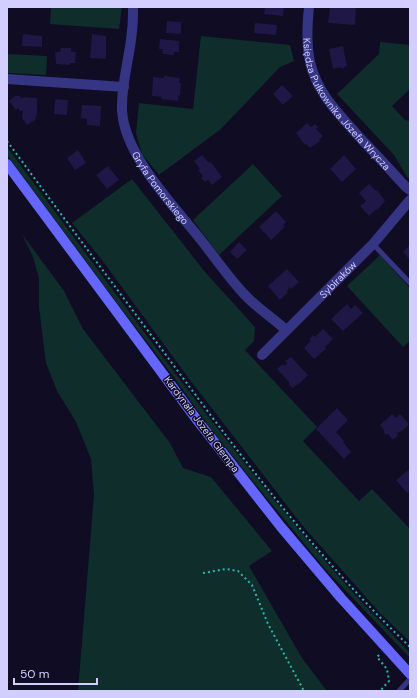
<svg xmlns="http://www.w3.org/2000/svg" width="417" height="698" font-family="'DM Sans',sans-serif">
  <rect width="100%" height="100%" fill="#0f0c23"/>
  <!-- green -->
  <path fill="#0f2d2b" d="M51,7h71l-3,22 -69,-5z
    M201,36l89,9 4,16 -14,6 -59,62 -62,46 -17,-21 -6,-21 3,-30 54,6z
    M380,42l30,3v44l-18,17 13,14 5,1v57l-3,-1 -13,-22 -57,-61 42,-40z
    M7,54l40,2 -1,19 -39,-2z
    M7,147c103,138 203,279 315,410 28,34 58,64 88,96v5l-85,-89 -70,-85 -48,-60 -34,-48 -56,-73 -110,-148z
    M253,164l29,32 -63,59 -26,-35z
    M132,179l73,93 50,55 -1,14 -9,9 72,77 -14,14 56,60 13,-12 38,40v113l-30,-29 -78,-88 -112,-145 -88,-120 -30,-37z
    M22,234l42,57 19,38 87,114 13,25 28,9 61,74 -23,15 53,92 25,33h-249l16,-196 -3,-36 -15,-37 -19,-31 -11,-28 -7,-56v-29l-6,-21z
    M380,255l30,33v53l-7,6 -56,-61z"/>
  <!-- building -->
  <path fill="#1f1745" d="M265,7h19l-1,9 -19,-2z
    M330,7h26l-1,18 -27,-2z
    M167,21l14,1v12l-15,-1z
    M255,23l22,2 -1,10 -22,-2z
    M23,34l19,2v11l-20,-1z
    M92,34l14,2v23l-16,-1z
    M160,39l19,2v11h-5v3l-12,-1 1,-5h-4z
    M343,46l4,20 -3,1v1l-3,1v-2l-8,2 -4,-20z
    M61,48h10v4h5l-1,11h-5v2l-14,-1 -1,-11 2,-1h3z
    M164,76l16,2 -1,5h2l-1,13 -2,-1v6l-17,-2 1,-2 -10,-1 1,-19 11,1z
    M282,85l11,11 -10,9 -10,-11z
    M15,96h5l1,3 3,-2 13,1v18h-1l-1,4 -8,5 -5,-7 1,-7h-3l-2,-3 -2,2 -7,-9z
    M55,99l13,1 -1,15 -13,-1z
    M82,105l19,1 -1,20 -13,-1v-6l-6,-1z
    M307,123l4,4 4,-3 3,3 -2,2 7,7 -4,4 1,1 -10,7 -4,-4 -1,1 -9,-12z
    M78,150l8,13 -11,7 -8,-12z
    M202,155l7,8 1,-2 12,16 -10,8 -4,-5 -3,2 -4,-4 2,-2 -5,-6 2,-1 -6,-8z
    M344,155l12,14 -14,13 -12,-13z
    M108,166l11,14 -12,9 -11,-14z
    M369,184l7,7 1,-1 8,11 -8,9 -1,-1 -7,7 -9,-10 6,-5 -7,-8z
    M276,211l10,11 -3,3 2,2 -14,13 -12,-13z
    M239,242l8,8 -10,9 -7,-7z
    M410,245v15l-7,-8z
    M287,269l12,13 -8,7 -1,-2 -3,4 1,1 -8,8 -12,-14z
    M347,304l4,5 4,-4 8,8 -20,18 -12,-12z
    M323,329l10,10 -8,8 1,2 -12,10 -10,-11 7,-7 -2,-1 4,-5 2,2z
    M291,357l17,18 -8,8 -8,5 -3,-4v-2l-12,-13 6,-5 2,2 2,-3 -2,-2z
    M337,408l11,12 -12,12 8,9 -1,1 8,10 -7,7 -28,-30z
    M392,414l4,4 4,-4 9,10 -8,8 -1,-1 -3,3 1,1 -5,5 -5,-6 -2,1 -2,-2v-3l-4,-5z
    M408,470l2,2v18l-3,3 -11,-13z"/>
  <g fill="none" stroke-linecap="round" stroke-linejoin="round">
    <!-- path -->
    <path stroke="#27baac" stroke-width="2" stroke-dasharray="2 3" stroke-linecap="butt" d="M7,141c53,72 106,143 159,214 75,102 152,204 244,292
      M203,573l23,-4 12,2 14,14 16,39 36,67
      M379,655l-2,2 10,12 2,12 -9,10"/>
    <!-- service -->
    <path stroke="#353584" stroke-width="5" d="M373,244l37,39
      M399,691l11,-12"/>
    <!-- minor -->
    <g stroke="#353584" stroke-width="10">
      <path id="s1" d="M133,7c0,8 0,16 -1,24 -2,26 -11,52 -10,79 2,45 52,96 79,130 15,19 28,38 44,55 12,13 28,23 41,35"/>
      <path id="s2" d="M309,7c-2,19 -3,36 1,55 7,32 31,54 52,78 15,15 29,31 44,47l4,3"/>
      <path d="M7,79l117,8"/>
      <path id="s3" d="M262,355l111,-111 37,-44"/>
    </g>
    <!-- secondary -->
    <path stroke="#6566ff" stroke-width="10" d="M7,164l190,256 84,107 60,71 69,76"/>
  </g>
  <g text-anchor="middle" stroke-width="3" stroke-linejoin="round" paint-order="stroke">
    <!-- street labels -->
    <g font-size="10" fill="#d2ceff" stroke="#0f0c23">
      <text dy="4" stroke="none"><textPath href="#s2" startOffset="110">Księdza Pułkownika Józefa Wrycza</textPath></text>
      <text dy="4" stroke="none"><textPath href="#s1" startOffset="192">Gryfa Pomorskiego</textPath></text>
      <text dy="4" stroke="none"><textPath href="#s3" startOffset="107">Sybiraków</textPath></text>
      <text transform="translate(202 424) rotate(53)" y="4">Kardynała Józefa Glempa</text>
    </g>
  </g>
  <!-- border -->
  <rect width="417" height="698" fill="none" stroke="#d2ceff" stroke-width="16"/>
  <!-- scale -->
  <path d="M14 678v6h83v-6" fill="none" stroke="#d2ceff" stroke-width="2"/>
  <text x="20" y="678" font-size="12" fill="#d2ceff" stroke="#0f0c23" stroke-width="3" paint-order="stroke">50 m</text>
</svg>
